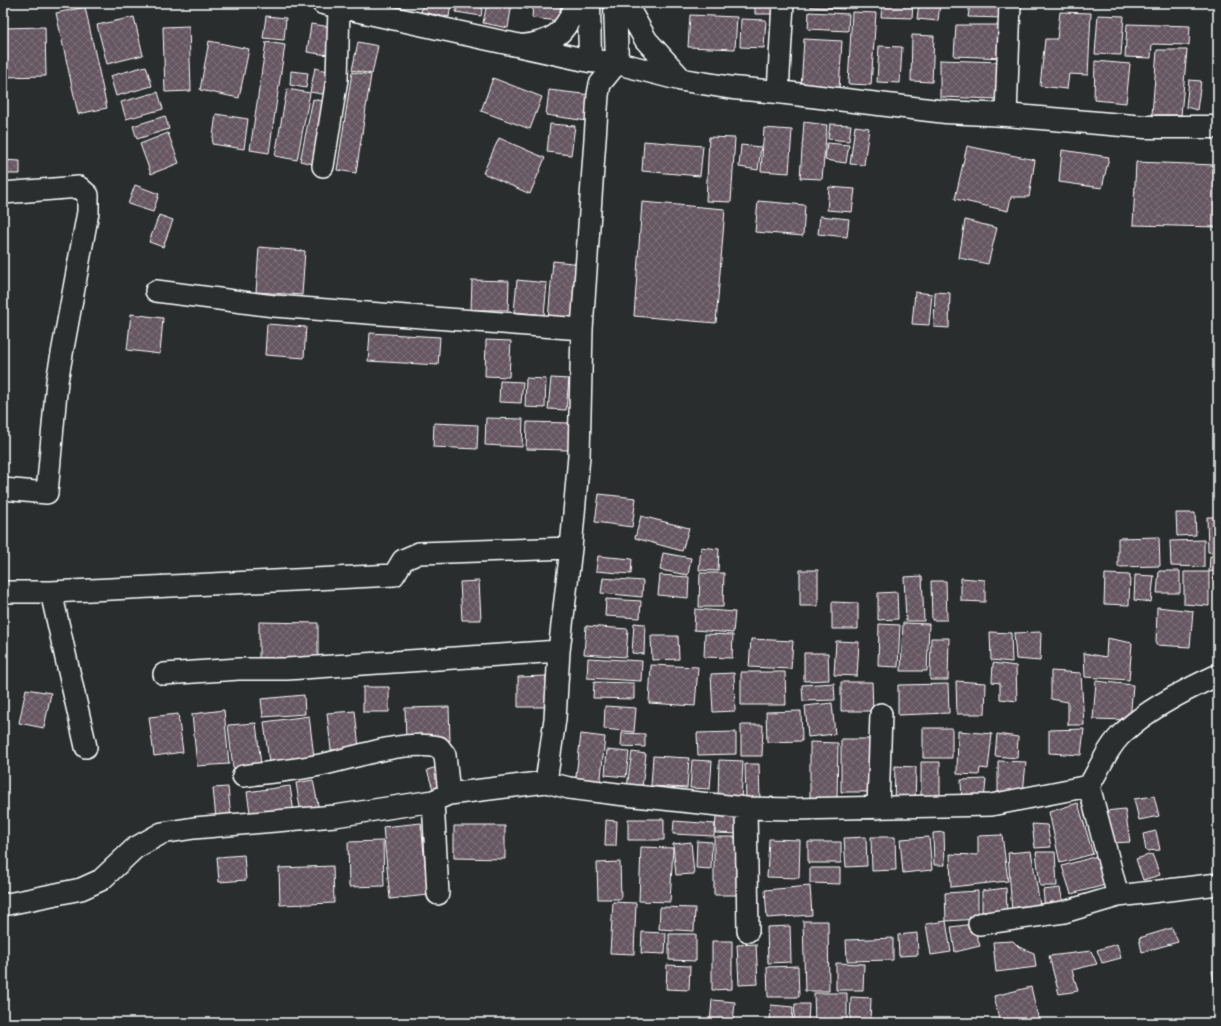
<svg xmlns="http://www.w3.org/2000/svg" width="1221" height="1026" font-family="Mali,sans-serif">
  <defs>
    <pattern id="building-cross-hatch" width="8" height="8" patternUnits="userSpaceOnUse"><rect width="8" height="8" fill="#655661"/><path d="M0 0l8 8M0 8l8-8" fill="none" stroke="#7c6f79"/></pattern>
  </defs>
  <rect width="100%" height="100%" fill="#2a2d2e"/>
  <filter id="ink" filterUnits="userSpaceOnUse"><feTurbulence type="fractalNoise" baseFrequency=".025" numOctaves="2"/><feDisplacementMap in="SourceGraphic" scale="8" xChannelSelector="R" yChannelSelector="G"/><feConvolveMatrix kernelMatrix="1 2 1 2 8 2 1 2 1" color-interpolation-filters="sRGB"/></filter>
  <g filter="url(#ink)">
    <!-- building -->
    <path fill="url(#building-cross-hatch)" stroke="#fff" d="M423,3h28l-2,14 -28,-5z
      M457,3h26l-2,13 -25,-4z
      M487,3h25l-4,25 -25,-5z
      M519,3h10l-1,6 -10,-2z
      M533,3h28l-2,18 -27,-3z
      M755,3l21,1v10h-21z
      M811,3h33v6l-33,-2z
      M882,3h31l-1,15 -31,-1z
      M919,3h21l-2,18 -21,-2z
      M970,3h36l-1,15 -37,-1z
      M85,7l22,101 -29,6 -22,-101z
      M809,12l40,2 -1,17 -40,-2z
      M852,12l24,1 -5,72 -23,-1z
      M1060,12l31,1 -3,62 -19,-1 -2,15 -27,-3 5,-47h12z
      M690,15l47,2 -2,32 -47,-2z
      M1098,15l26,1 -3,39 -26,-1z
      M266,16l20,2 -2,22 -21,-2z
      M134,17l9,38 -36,9 -10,-39z
      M741,19l25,1 -2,28 -24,-1z
      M311,24l20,3 -3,28 -21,-3z
      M1127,24l63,2 -1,19 -37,-1 -1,14 -26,-1z
      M956,25h48v33l-50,-2z
      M189,26l2,65 -26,1 -2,-65z
      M45,27l1,49 -43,1v-49z
      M912,35l22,1 -2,46 -21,-1z
      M804,39l38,2 -3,49 -38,-2z
      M209,41l40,8 -10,49 -39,-8z
      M266,42l19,3 -16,108 -19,-3z
      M358,42l20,4 -6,28 -20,-4z
      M879,46l23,1 -2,36 -23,-1z
      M1157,50h30l-6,65h-29z
      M940,60l62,2 -4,37 -58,-2z
      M1095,61l35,3 -4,39 -32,-3z
      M146,66l6,20 -36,10 -6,-20z
      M315,68l17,4 -4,23 -18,-3z
      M291,71l17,2 -2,15 -16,-3z
      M352,72l19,3 -15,98 -19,-3z
      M493,78l49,19 -12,32 -49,-18z
      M1189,80l12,1 -4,29 -11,-3z
      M287,89l23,4 -13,67 -22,-4z
      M549,90l42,5 -4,26 -41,-6z
      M158,92l5,17 -37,10 -5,-17z
      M313,99l17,4 -13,62 -17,-4z
      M216,114l32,5 -4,30 -32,-5z
      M165,116l4,13 -32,10 -4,-13z
      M804,122l23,3 -5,54 -22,-1z
      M550,124l25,2 -4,29 -24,-3z
      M830,124l21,1 -2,16 -21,-2z
      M855,126l14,2 -5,37 -14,-1z
      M764,128l28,2 -3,43 -28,-2z
      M168,133l11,30 -28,11 -11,-30z
      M709,137l26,1 -4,64 -25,-1z
      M499,138l46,20 -15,36 -47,-21z
      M644,141l59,5 -3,30 -58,-5z
      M827,143l22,2 -3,18 -21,-3z
      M741,145l20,2 -3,23 -19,-3z
      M967,146l68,14 -6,37h-18l-3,14 -53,-12z
      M1062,150l47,7 -7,31 -43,-6z
      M3,160l17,1v13h-17z
      M1136,162l79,3 2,62 -84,-2z
      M135,185l24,9 -6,18 -25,-8z
      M829,187l26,2 -3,23 -25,-2z
      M758,201l47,4 -2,31 -48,-4z
      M642,202l83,7 -9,114 -82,-7z
      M159,215l14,5 -10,27 -14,-5z
      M820,216l29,3 -2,18 -29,-3z
      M965,220l32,8 -9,36 -29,-6z
      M259,247l46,4 -3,44 -46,-3z
      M553,261l29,3 -5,58 -29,-3z
      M472,280l37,1 -1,29h-37z
      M517,280l30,3 -3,32 -30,-3z
      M915,292l17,2 -3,31 -17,-1z
      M935,292l15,1 -1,35 -15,-1z
      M131,314l32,4 -3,36 -33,-4z
      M267,324l39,3 -2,31 -39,-3z
      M370,333l70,4 -2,28 -70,-4z
      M486,340l25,1 -2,36 -24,-1z
      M526,378l20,1 -1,29 -20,-1z
      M551,378l18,1 -3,31 -18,-1z
      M500,381l23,1 -2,21 -22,-1z
      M486,418l37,1 -1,28 -37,-2z
      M527,422l42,1v27l-43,-1z
      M434,423l44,2 -1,24 -44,-2z
      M599,494l37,4 -4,29 -37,-5z
      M1176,513h19l1,22 -19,1z
      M641,516l48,12 -7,23 -47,-13z
      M1207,517h11v35h-10z
      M1159,537l1,29 -42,1v-29z
      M1204,540v27l-33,-1 -1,-25z
      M701,547l18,2 -1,22 -19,-1z
      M663,553l28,5 -3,17 -28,-5z
      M598,556l34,3 -1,15 -35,-3z
      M1210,556h8v14l-9,2z
      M800,570h18v36h-18z
      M1159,571h21v22h-23z
      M1184,572h25v34l-25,-2z
      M700,573h24l-1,34h-24z
      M1105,574l25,1 -1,30 -25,-1z
      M660,575l29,2 -1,21 -30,-3z
      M1135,575l19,1 -3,26 -17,-2z
      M1218,575v17l-5,-15z
      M922,576l2,45h-18l-2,-44z
      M603,578l40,3 -1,16 -41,-4z
      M961,578l24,2v22l-24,-1z
      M479,581l2,39h-19l-2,-38z
      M931,581h15l1,39h-15z
      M897,592l1,27 -20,1v-27z
      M606,599l35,2 -1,17 -35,-2z
      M832,602l26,1v26h-26z
      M1157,607l36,4 -3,36 -34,-2z
      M695,609l40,3 -2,21 -39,-3z
      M259,622l59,1v39h-59z
      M634,623l11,1 -1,30 -12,-1z
      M903,623l26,1 -2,47h-26z
      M879,624l21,1 -2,42 -20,-1z
      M586,626l42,3 -2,28 -42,-3z
      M990,632l21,1 1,29 -21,-2z
      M1041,632l-1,29 -24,-2 -2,-26z
      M705,634l28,1 -1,23 -28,-1z
      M651,636h27l1,23 -27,1z
      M931,638h18l-1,42h-18z
      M1107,638l25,5 -3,37 -44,-3 -1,-24 22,4z
      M751,639l42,2 -2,28 -42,-2z
      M836,641l23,1 -2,34 -23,-1z
      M804,653h24l1,27 -25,1z
      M588,658l54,3 -1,20 -54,-3z
      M993,663l23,3 1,35 -17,-2v-16l-8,-1z
      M651,665l47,2 -3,39 -46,-3z
      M1051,671l30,2 3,52h-16v-23l-17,-3z
      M741,672h44l1,33h-45z
      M734,673l1,38 -22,1 -2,-38z
      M546,676l1,31h-29v-30z
      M956,681l30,2 -1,31h-28z
      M1096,681l37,4 -3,35 -37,-1z
      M594,682l40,1v16l-41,-1z
      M841,682h31l1,29h-32z
      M834,683l1,17 -32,1 -1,-16z
      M948,684l1,29 -51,2v-30z
      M363,687h26v25h-26z
      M26,689l25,4 -7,35 -25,-5z
      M304,695l1,19 -42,3 -2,-18z
      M832,703l3,31 -27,3 -3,-31z
      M605,706l31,2 -2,24 -30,-3z
      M449,707l1,34 -44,1 -1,-34z
      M224,710l5,54 -32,2 -5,-52z
      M355,711l4,37 -28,2 -4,-37z
      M801,711l1,30 -35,1 -1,-30z
      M178,714l5,38 -29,4 -5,-39z
      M309,716l5,41 -45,6 -5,-41z
      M256,723l5,42 -28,3 -5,-43z
      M741,725h22l-1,31h-21z
      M923,728h29v30h-29z
      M1084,729l-3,26 -32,-2v-23z
      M958,731l34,3 -4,35 -8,-1 -1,7 -22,-1z
      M736,732v22l-38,1 -1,-22z
      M622,733l23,1v13l-24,-1z
      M581,734l24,3 -5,51 -25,-3z
      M997,734l21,3 -1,21 -22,-2z
      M841,739h36v53h-36z
      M810,742l28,1 -1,57 -27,-1z
      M607,750l22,2 -3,25 -21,-2z
      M632,752l14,2 -4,34 -15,-1z
      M653,756l36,2 -2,30 -36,-2z
      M692,760l20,1 -2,28 -20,-1z
      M719,760l24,1 -2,41 -23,-1z
      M998,761l28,1 -3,32 -25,-2z
      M921,762h19v38h-19z
      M745,764h14l1,37 -14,1z
      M440,766l7,27 -12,3 -8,-26z
      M895,766l21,1 -1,38 -21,-1z
      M986,779l-2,22 -22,1 -1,-22z
      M313,780l6,30 -18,4 -5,-31z
      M290,786l4,27 -43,6 -4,-27z
      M228,787l3,31 -15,1 -3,-31z
      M1154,796l5,20 -20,4 -5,-21z
      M1078,803l15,51 -33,9 -11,-51z
      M1125,809l5,33 -17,1 -8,-32z
      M716,816h24v18l-25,-1z
      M628,819h36v21h-36z
      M606,820l11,1 -1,25h-11z
      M674,821l41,3 -1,12 -41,-2z
      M421,823l7,72 -38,4 -7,-72z
      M1032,824l15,1 4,22 -16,1z
      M454,826h51v33l-51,-1z
      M1156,831l4,19 -14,1 -3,-17z
      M944,832l1,33h-11l-1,-32z
      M1002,835l6,46 -57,6 -1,-33 28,1v-19z
      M714,837h30v58h-30z
      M866,837l1,29 -21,1 -2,-29z
      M871,837h24l1,33 -24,1z
      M929,837l3,33 -29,3 -3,-34z
      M769,839l31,1 -1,38 -32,-1z
      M383,841l1,45 -35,1 -1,-45z
      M697,841l15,1 -1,27 -15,-1z
      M691,842l3,32 -18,1 -3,-31z
      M808,842h33v21h-33z
      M641,847l32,1 -3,54 -31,-1z
      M1031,851l10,60 -29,2 -4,-60z
      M1036,852h19l2,34h-17z
      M1104,854l9,29 -42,11 -9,-28z
      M1152,854l8,21 -17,5 -7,-21z
      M244,855l2,25 -27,2 -2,-25z
      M620,862l1,37h-23l-1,-36z
      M333,866l1,37 -54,2 -1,-37z
      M810,868h30v16l-30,-1z
      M810,886l2,29 -45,3 -2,-28z
      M1006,888l1,23 -25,2v-22z
      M1060,888l4,20 -19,1 -2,-19z
      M978,891v28l-32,2 -1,-28z
      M613,902l23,1 -2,51 -24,-1z
      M660,907l35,1 -1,23 -35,-2z
      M803,921h25l1,70h-24z
      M946,921l5,31 -20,3 -5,-31z
      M973,924l7,22 -25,6 -4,-25z
      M790,926l1,36 -23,1 -1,-36z
      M1172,928l6,14 -36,10 -3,-14z
      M642,932l24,1 -1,21 -24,-1z
      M917,933l1,22 -19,1 -1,-21z
      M669,934h27v27l-27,-1z
      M893,938v22l-46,1 -1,-21z
      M712,941h20v48l-20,1z
      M1013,941l6,6 15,6 2,14 -40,5 -3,-30z
      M756,944l2,40 -19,1 -2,-40z
      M1117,944l4,14 -19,5 -5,-13z
      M1091,951l6,13 -25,6 6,21 -19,3 -10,-38z
      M836,963l28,1 -1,26h-27z
      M667,965l23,1 -1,24 -23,-1z
      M798,966l1,31h-31l-1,-30z
      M1212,971h6v28z
      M1031,987l8,34 -6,2h-33l-6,-27z
      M814,993h33v30h-32z
      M851,997l20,1 -1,25 -20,-1z
      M712,1000l23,2 -2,21h-23z
      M795,1004h14l-1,19h-14z
      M771,1005l22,2 -1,16h-22z"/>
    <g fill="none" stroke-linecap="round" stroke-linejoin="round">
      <!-- minor casing -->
      <g stroke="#fff" stroke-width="24">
        <path id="minor" d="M617,63l-17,21 -2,11 -16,234 -3,127 -8,92 -12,103 -4,68 -9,63 23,6 48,6 129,14 48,1 197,-4 98,-19c10,-17 20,-41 35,-54 25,-24 63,-43 94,-57
          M778,92l5,-89
          M1006,115l4,-112
          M323,166l14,-87 2,-72
          M3,193l76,-6 9,8v17l-31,169 -10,112 -44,-4
          M156,291l118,15 308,23
          M3,592h48l343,-17 9,-15 16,-7 152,-5
          M51,592l35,155
          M164,674l75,-5h48l272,-18
          M243,776c27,-4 55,-6 82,-12 36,-8 76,-24 114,-17l6,8 4,39
          M1089,786l29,110
          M433,801l5,93
          M746,808l2,123
          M878,808l3,-94
          M3,905l78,-16 20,-9 34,-32 27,-15 32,-5 141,-12 98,-15 16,-7 97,-12
          M979,924l85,-12 54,-16 100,-12"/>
      </g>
      <!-- secondary casing -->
      <g stroke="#fff" stroke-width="25">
        <path id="secondary" d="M323,3l267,58"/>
      </g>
      <!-- primary casing -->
      <g stroke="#fff" stroke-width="25">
        <path id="primary" d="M589,3l1,58 27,2 66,17 50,8 45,4 168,20 60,3 139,12h73
          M615,3l2,60
          M625,3l21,37 36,40
          M523,46c32,-4 42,-13 54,-43"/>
      </g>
      <!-- minor -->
      <use href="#minor" stroke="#2a2d2e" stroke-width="21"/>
      <!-- secondary -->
      <use href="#secondary" stroke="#2a2d2e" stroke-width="22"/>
      <!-- primary -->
      <use href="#primary" stroke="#2a2d2e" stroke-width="22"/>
    </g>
  </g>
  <!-- margin -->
  <rect width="1221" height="1026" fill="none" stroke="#2a2d2e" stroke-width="16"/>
  <rect x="8" y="8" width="1205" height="1010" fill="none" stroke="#fff" stroke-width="1.5" filter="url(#ink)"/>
</svg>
